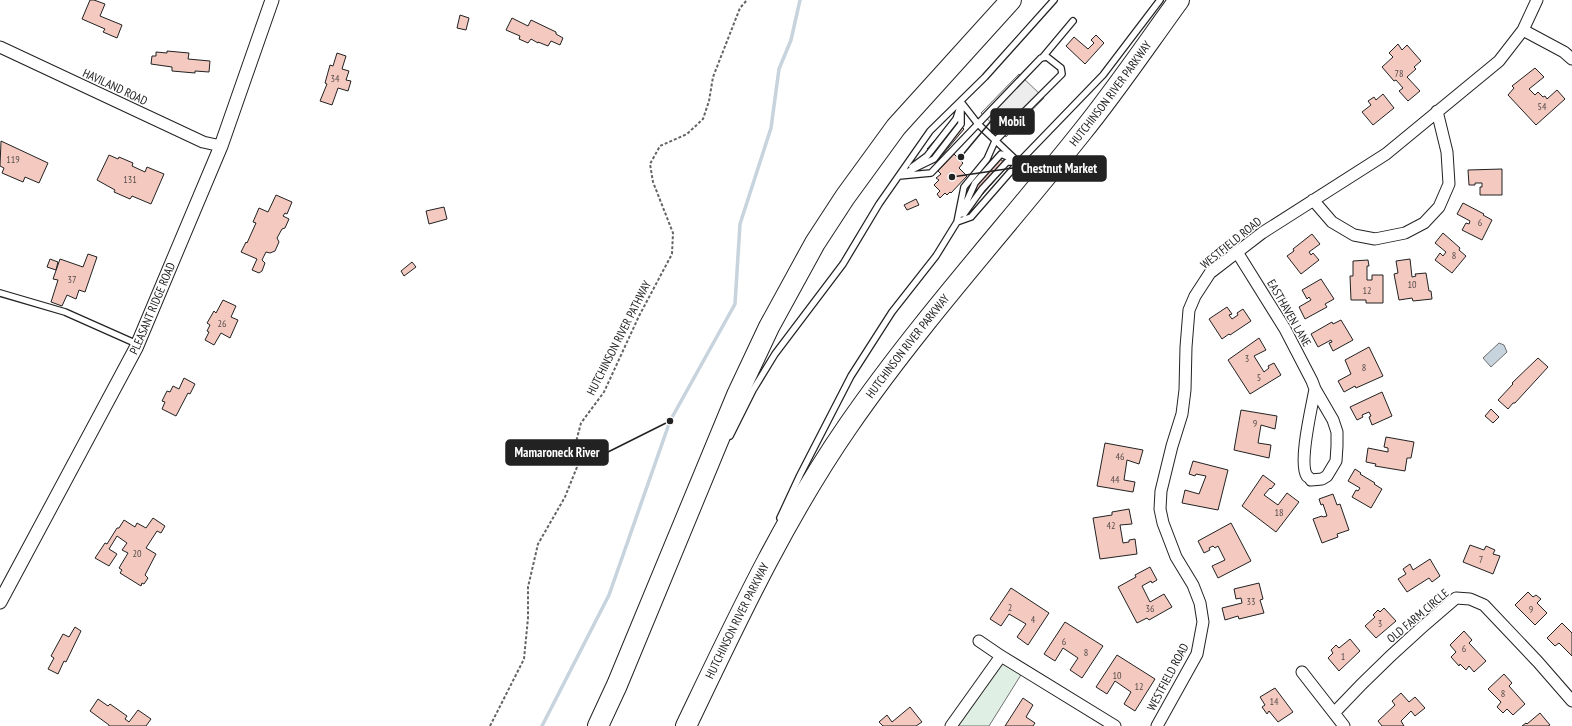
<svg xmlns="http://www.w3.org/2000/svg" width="1572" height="726" font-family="'PT Sans Narrow',sans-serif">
  <rect width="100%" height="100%" fill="#fff"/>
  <!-- green -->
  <path fill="#e0efe3" stroke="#6f6f6f" d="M1001,656l23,14 -35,56h-38z"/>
  <!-- parking -->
  <path fill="#ededed" stroke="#6f6f6f" d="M1019,74l25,24 -38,39 -25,-24z"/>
  <!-- water -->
  <path fill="#c7d3dd" stroke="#6f6f6f" d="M1499,343l5,2 3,7 -16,15 -8,-9z"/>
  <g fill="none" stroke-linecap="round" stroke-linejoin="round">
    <!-- stream -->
    <path stroke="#c7d3dd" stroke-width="3.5" d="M542,726l67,-131 61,-174 65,-117 5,-80 31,-96 8,-59 12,-29 9,-40"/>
  </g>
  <!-- building -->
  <path fill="#f3c9c0" stroke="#222" d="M90,0h4l11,4 -5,12 22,9 -5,13 -14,-6 2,-3 -23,-10z
    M460,15l9,3 -3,12 -9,-2z
    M512,18l16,8 3,-6 25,12v2l7,4 -3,7 -9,-4 -3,5 -10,-4v1l-7,-4 -3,4 -9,-4 1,-3 -14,-6z
    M1096,35l8,8 -19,21 -19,-18 8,-9 14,12 6,-6 -3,-3z
    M1398,44l4,6 5,-5 14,16 -7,6 2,2 -9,8 13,14 -12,10 -9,-10 4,-3 -7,-8 -2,1 -12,-14 11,-10 -4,-4z
    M167,51l22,2 -1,6 22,2 -1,11 -14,-1v2l-23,-2v-4l-21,-3 1,-8h4v-4l11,1z
    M337,53l9,3 -4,13 7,2 -3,9 5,1 -3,10 -10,-3 -6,17 -12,-4 7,-17 -2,-1 5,-18 3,1z
    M1535,68l9,9 -15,12 6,6 3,-3 5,5 2,-1 2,3 10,-9 8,9 -29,26 -28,-30 6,-7 -2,-2z
    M1383,94l11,14 -21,17 -11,-13 9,-7 -3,-4 6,-4 2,3z
    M953,120l11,9 -25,30 -12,-10z
    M1,141l47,22 -9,20 -14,-6 -2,5 -21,-9 2,-5 -4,-2z
    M954,154l9,9 -4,5 8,8 -16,17 -1,-1 -3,3 -2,-2 -5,5 -3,-4 3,-3 -6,-6 5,-5 -3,-2 5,-4 -3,-3z
    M109,155l9,4 1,-2 14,6 -1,3 13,6 2,-5 17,7 -13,30 -19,-8 -2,3 -16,-7 1,-2 -18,-10z
    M996,156l12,9 -26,30 -11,-10z
    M1502,169v26h-22v-8h2v-4h-7v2h-6l-1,-15z
    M276,195l16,7 -5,12 -2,-1 -2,3 6,3 -4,9 -3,1 -5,9 2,4 -4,9 -5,2 -4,-1 -4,8 3,3 -3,8 -3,2 -7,-3 5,-11 -16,-7 5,-10 1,1 9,-20 -3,-1 6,-14 9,4z
    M916,199l3,6 -12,5 -3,-5z
    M1463,203l21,11 -1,1 9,5 -10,20 -20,-10 4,-7 3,1 1,-3 -13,-7z
    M444,207l3,12 -18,5 -3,-13z
    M1443,233l17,15 -1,2 7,6 -14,17 -17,-13 5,-7 3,3 3,-4 -11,-9z
    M1312,234l8,10 -11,8 2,3 2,-2 6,7 -18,14 -14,-18 7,-5 -1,-2z
    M88,254l9,3 -12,35 -6,-2 -3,9 -9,-4 -5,11 -11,-4 7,-22 -5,-1 7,-20 23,8z
    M50,259l8,3 -2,8 -9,-3z
    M1410,259l2,18 4,-1 -1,-2 11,-1 3,18h2l1,8 -19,2 -1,-3 -13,2 -5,-26 4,-1 -2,-12z
    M1368,260l1,6h-2v14h5v-5h11v28h-17v-3h-15l-1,-24h3v-15z
    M412,262l4,5 -12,9 -3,-5z
    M1321,279l13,20 -9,5 2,3 -22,12 -6,-12 12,-7 -2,-3 -2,2 -5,-9z
    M223,300l13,6 -5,11 7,3 -8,18 -9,-5 -7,12 -9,-5 4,-8 -2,-1 3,-6 -3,-2 7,-12 2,2z
    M1227,307l5,7 -3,1 3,4 6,-4 -1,-2 6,-4 8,12 -21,14 -1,-1 -7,5 -13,-20z
    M1341,320l12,20 -20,11 -4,-8 3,-1 -1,-2 -13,7 -7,-13 21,-12 1,2z
    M1259,338l7,12 -12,6 10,16 5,-4 -1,-2 6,-3 7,12 -31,19 -22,-34z
    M1369,347l14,29 -27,12 -1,-2 -11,6 -6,-11 13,-7 -6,-14z
    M1538,358l10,9 -33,36h-2l-5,6 -10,-9 15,-16 -1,-1z
    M184,378l11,6 -5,10 -2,-1 -12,23 -14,-7 3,-7 -3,-1 5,-10 3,1 3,-6 6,3z
    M1382,392l10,24 -20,9 -3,-8 2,-1 -2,-4 -7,3 1,2 -6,3 -7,-13z
    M1491,409l8,8 -6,6 -8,-7z
    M1241,410l36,6 -2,13 -14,-4 -3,18 13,2 -2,13 -35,-8z
    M1386,437l28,5 -3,16h-4l-2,13 -30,-5 1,-2 -10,-2 2,-14 20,4v-4l-4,-1z
    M1105,443l38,7 -4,14 -12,-4 -3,20 11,2 -2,10 -36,-6z
    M1193,461l35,9 -10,40 -36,-7 3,-13 14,4 7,-18 -10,-2 -1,2 -6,-2z
    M1355,469l6,4 -1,1 15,9 -1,1 8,5 -11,19 -19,-11 4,-7 2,1 2,-3 -12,-7z
    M1263,475l12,9 -4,5 -1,-1 -6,7 14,10 9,-12 12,9 -23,30 -34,-26z
    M1333,494l4,11 3,-1 9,26 -12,4 1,3 -16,6 -9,-24 9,-3 1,1 4,-1 -4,-12 -2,1 -2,-6z
    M1129,509l3,15 -12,1 3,18 6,-1v-2l6,-1 2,15 -37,5 -7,-41 19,-3v-3z
    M153,518l12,8 -4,7 -4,-2 -11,17 10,6 -11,21 3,3 -4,6 -2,-1 -1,3 -21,-13 2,-3 -3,-2 9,-15 -6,-3 5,-7 -10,-7 -8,13 8,5 -8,12 -14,-8 10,-15 2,1 10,-16h2l5,-8 11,7 2,-4 9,5z
    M1231,523l20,38 -33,17 -6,-12 13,-6 -7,-14 -3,2 -2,-2 -4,2 1,2 -6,3 -6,-12z
    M1470,545l14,5 2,-4 9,4 -2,4 7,2 -7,18 -30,-12z
    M1430,559l10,17 -8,6 -3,-4 -22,14 -9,-13 8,-5 -3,-5 7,-5 3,6z
    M1150,567l7,13 -5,3 -1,-2 -9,5 8,16 14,-8 8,13 -23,13 -2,-2 -10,5 -19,-36 18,-10 -1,-2z
    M1259,583l4,16 -3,1 4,13 -25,6 -1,-3 -13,4 -3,-12 20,-5 -1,-5 -5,1 -2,-10z
    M1011,588l38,25 -21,32 -11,-8 9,-13 -17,-10 -8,12 -11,-7z
    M1528,592l5,5 3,-2 5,4 -4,4 10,10 -12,12 -20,-20z
    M1384,608l12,13 -20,17 -11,-12 10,-9 -2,-2 5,-5 2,2z
    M1065,622l38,24 -21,32 -12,-8 8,-12 -15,-10 -8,13 -11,-7z
    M1562,623l10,10v23l-13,-13 -4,3 -8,-8z
    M75,627l6,4 -15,31 -2,-1 -6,13 -10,-5 6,-11 -3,-2 12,-22 6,3z
    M1464,631l8,9 -3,3 17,18 -12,11 -5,-6 -3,4 -6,-6 -1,2 -8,-9 5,-5 -6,-7z
    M1350,639l10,12 -21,20 -11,-13 5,-5 -2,-3 5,-5 3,3z
    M1117,655l38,24 -20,32 -11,-7 7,-12 -16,-11 -8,13 -11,-7z
    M1504,674l8,9 -3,3 16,18 -12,11 -6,-6 -4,4 -6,-6 4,-5 -13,-13z
    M1275,688l18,24 -15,10 -9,-11 -2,3 -5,-7 3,-2 -5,-8z
    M1401,693l8,9 6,-5 10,11 -10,8 -4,-5 -10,10 3,5h-22l-4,-5 17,-16 -3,-4z
    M1023,698l10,7 -7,12 9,6 -2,3h-28z
    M98,699l10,7 2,-2 17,12 -2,3 4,3 9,-12 13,9 -5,7h-37v-1l-19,-14z
    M910,707l12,15 -6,4h-33l-4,-4 8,-7 5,7z
    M1540,713l10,12 -2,1h-26l4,-3 1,1z"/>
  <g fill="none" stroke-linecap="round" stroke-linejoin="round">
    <!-- service casing -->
    <g stroke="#222" stroke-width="8">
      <path id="service" d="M1042,58l31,-37
        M961,102l17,22 37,35
        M912,167l15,-11 29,-37 3,-9
        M903,174l31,-15 27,-35v-23
        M899,176l32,-3 110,-115 6,-1 14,11 1,6 -67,67 -8,18 -23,28 -7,35
        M961,214l14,-31 26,-29 18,8
        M964,214l18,-25 25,-27h7
        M0,293l65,19 72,32
        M730,436l23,-46 22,-36 68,-90 36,-60 51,-73 55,-54 69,-77
        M780,518l20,-43 51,-99 41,-64 44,-56 21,-34 14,-5 48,-55 84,-87 57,-75"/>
    </g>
    <!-- minor casing -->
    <g stroke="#222" stroke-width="13">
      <path id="minor" d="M1523,30l41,22 8,7
        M0,47l203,95 18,4
        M1313,200l19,22 22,13 21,4 30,-6 19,-10 15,-16 10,-23 -2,-32 -10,-41
        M1237,252l48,77 27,52 3,8
        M1315,389l18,31 4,12v14l-1,15 -9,15 -5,3 -11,1c-1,-2 -3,-3 -4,-4 -9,-13 5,-70 8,-87z
        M979,641l22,15 114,70
        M1302,672l42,54
        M1334,713c38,-41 79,-79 122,-115l14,1 14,6 54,57 34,39
        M951,726l50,-70
        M1157,726l40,-72 6,-32 -3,-19 -7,-18 -17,-28 -13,-34 -3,-14 1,-18 11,-45 10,-32 3,-24 1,-43 3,-37 6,-14 15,-23 52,-40 124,-79 113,-93 24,-31 14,-30"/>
    </g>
    <!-- tertiary casing -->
    <g stroke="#222" stroke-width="15">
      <g id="tertiary">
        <path id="s1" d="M0,602l136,-254 85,-202 51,-146"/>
      </g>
    </g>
    <!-- motorway casing -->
    <g stroke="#222" stroke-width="22">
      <g id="motorway">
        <path d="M598,726l19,-41 120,-290 32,-68 46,-84 30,-46 51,-70 115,-127"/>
        <path id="s2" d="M686,726c49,-102 97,-206 162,-300 71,-103 156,-196 234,-294 34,-42 65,-88 97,-132"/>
      </g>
    </g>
    <!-- path -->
    <path stroke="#646464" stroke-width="2" stroke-dasharray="3 2" stroke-linecap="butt" d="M490,726l34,-67 4,-41v-31l10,-43 27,-47 12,-30 -1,-25 5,-19 23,-31 35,-76 33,-62 1,-21 -20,-51 -3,-18 10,-18 27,-12 16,-15 6,-18 4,-24 27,-69 7,-8"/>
    <!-- service -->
    <use href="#service" stroke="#fff" stroke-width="5.5"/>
    <!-- minor -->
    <use href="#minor" stroke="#fff" stroke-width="11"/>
    <!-- tertiary -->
    <use href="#tertiary" stroke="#fff" stroke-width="13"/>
    <!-- motorway -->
    <use href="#motorway" stroke="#fff" stroke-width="20"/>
  </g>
  <g text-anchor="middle" stroke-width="3" stroke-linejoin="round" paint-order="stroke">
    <!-- number labels -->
    <g font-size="10" fill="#564c4a">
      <text x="1399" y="77">78</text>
      <text x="335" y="82">34</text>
      <text x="1542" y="110">54</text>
      <text x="13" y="163">119</text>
      <text x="130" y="183">131</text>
      <text x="1480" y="226">6</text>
      <text x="1454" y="259">8</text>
      <text x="72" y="283">37</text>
      <text x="1412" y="288">10</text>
      <text x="1367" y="294">12</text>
      <text x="222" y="327">26</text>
      <text x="1247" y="362">3</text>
      <text x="1364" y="371">8</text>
      <text x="1259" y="381">5</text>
      <text x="1255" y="427">9</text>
      <text x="1120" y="460">46</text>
      <text x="1115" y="483">44</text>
      <text x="1279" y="516">18</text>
      <text x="1111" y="529">42</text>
      <text x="137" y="557">20</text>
      <text x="1481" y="563">7</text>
      <text x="1251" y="605">33</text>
      <text x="1010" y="611">2</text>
      <text x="1150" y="612">36</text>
      <text x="1531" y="613">9</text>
      <text x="1033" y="623">4</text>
      <text x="1380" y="627">3</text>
      <text x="1064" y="645">6</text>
      <text x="1464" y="652">6</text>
      <text x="1086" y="656">8</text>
      <text x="1343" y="660">1</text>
      <text x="1117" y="679">10</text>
      <text x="1139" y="690">12</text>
      <text x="1503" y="697">8</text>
      <text x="1274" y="705">14</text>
    </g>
    <!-- street labels -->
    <g font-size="12" fill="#222" stroke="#fff">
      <text transform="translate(115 87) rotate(25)" y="4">HAVILAND ROAD</text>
      <text dy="4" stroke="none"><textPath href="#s2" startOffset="765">HUTCHINSON RIVER PARKWAY</textPath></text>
      <text transform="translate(1231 243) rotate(-39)" y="4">WESTFIELD ROAD</text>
      <text dy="4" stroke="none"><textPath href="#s1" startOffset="331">PLEASANT RIDGE ROAD</textPath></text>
      <text transform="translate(1289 313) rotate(60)" y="4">EASTHAVEN LANE</text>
      <text transform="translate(619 338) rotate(-63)" y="4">HUTCHINSON RIVER PATHWAY</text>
      <text dy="4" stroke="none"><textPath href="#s2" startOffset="441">HUTCHINSON RIVER PARKWAY</textPath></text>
      <text transform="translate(1418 616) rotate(-40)" y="4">OLD FARM CIRCLE</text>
      <text dy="4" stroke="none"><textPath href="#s2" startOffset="117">HUTCHINSON RIVER PARKWAY</textPath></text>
      <text transform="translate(1168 677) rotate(-62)" y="4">WESTFIELD ROAD</text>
    </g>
  </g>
  <!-- callouts -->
  <path fill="none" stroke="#222" stroke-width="1.5" d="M961 157L991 121M952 177L1013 168M670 421L608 452"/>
  <g fill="#222" stroke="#fff" stroke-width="1.5">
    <circle cx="961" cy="157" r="4"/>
    <circle cx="952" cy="177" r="4"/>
    <circle cx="670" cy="421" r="4"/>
  </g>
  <g fill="#222" stroke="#222" stroke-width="1.5">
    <rect x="991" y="109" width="43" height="25" rx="4"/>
    <rect x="1013" y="156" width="93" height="25" rx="4"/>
    <rect x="506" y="440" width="102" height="25" rx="4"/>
  </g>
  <g font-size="13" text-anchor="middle" font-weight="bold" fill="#fff">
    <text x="1012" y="126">Mobil</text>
    <text x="1059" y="173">Chestnut Market</text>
    <text x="557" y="457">Mamaroneck River</text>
  </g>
</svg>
